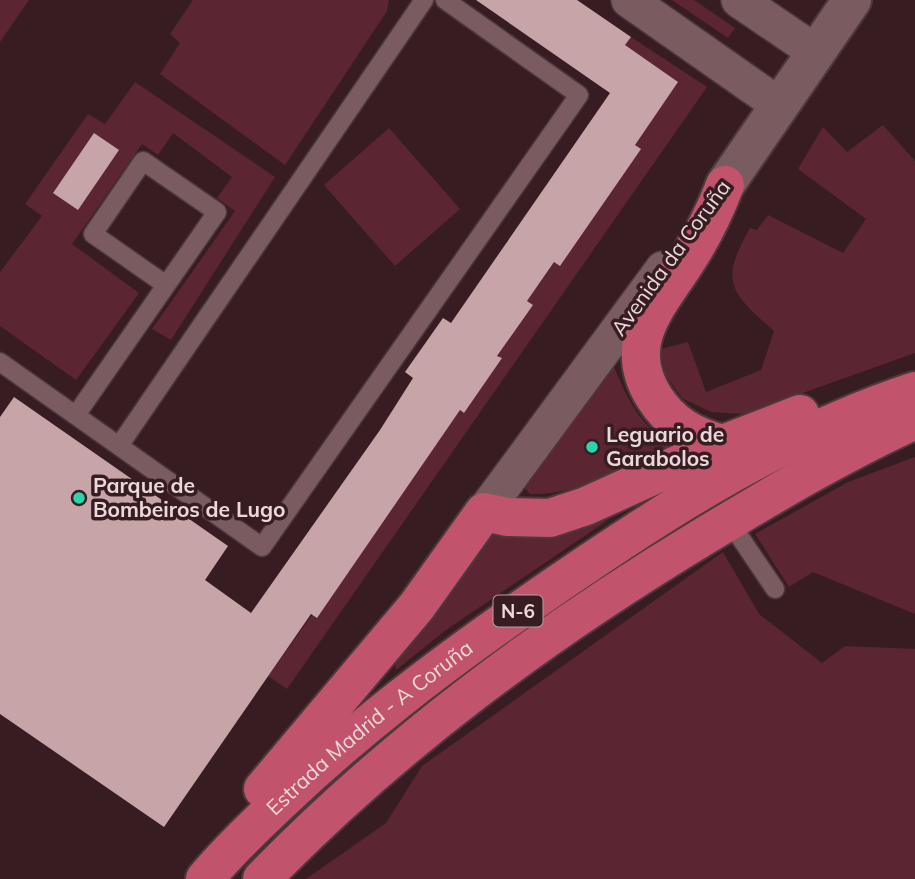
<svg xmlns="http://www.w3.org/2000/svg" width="915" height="879" font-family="Mulish,sans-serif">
  <rect width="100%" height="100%" fill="#371d21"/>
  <!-- green -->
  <path fill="#5b2631" d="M0,0h29l-29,42z
    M193,0h196l-2,11 -102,154 -125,-91 20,-31 -10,-9z
    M672,0h22l41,28 -7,10z
    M631,37l76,50 -420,602 -19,-13 192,-266 4,3 37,-55 -4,-2 35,-51 -5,-4 27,-39 6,3 80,-116 -5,-4 -10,-100z
    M135,82l140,95 -104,163 -19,-11 83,-118 -18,-13 15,-21 -59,-44 -15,22 -16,-11 -70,100 67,49 -63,87 -76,-54v-54l42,-56 -17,-12 63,-90 17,10z
    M883,125l32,36v192l-171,61 -33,-2 -29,-14 -18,-25 -3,-24 27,-7 18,50 55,-22 13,-39c-44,-39 -55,-49 -24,-103l7,2 11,-15 75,38 23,-34 -68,-50 25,-42 24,25z
    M389,128l71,81 -65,57 -71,-81z
    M613,365c17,39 25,58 62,82 -45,18 -97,49 -145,47l-8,-9z
    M915,457v157l-102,-42 -24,15 -34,-53 93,-52z
    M608,520l-162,110 -50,40 -1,-9 87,-119 13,-9 33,5 31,-3z
    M723,552l36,62 63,49 23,-17 70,3v230h-609l80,-56 36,-57z"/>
  <!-- building -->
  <path fill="#c7a4a8" d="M476,0h101l54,37 -6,8 53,37 -43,63 6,4 -81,117 -6,-4 -27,39 6,4 -36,51 5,2 -38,55 -4,-3 -143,208 -6,-4 -147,213 -164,-113v-297l14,-20 214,149 -23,34 46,33 129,-183 33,-52 -8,-6 38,-54 8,5 159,-230z
    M94,133l25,17 -41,60 -25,-17z"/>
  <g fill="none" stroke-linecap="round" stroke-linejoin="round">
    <!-- service casing -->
    <g stroke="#4e383d" stroke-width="21">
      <path id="service" d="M0,362l262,185 317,-452 -134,-95
        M76,415l141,-203 -74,-51 -50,73 73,51
        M119,446l305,-446
        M729,521l46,68"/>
    </g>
    <!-- minor casing -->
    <g stroke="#4e383d" stroke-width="38">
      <path id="minor" d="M629,0l150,105
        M739,0l75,51
        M484,512l179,-243"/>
    </g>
    <!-- tertiary casing -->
    <g stroke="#4e383d" stroke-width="42">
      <path id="tertiary" d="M725,185l127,-185"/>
    </g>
    <!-- trunk casing -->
    <g stroke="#4e383d" stroke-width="42">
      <g id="trunk">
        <path d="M723,444c-30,-8 -52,-20 -69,-47 -35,-56 7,-94 35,-140 15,-23 26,-46 36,-72"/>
        <path d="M263,789l154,-183 67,-94 23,5 43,1 36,-12 137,-62 77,-30"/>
        <path id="s1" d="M205,879c22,-27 49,-52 74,-76 78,-74 155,-133 244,-195 122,-85 249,-170 392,-217"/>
        <path d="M262,879c132,-136 282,-246 444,-344 68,-41 137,-82 209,-115"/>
      </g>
    </g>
    <!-- service -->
    <use href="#service" stroke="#7a5b5f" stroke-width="18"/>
    <!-- minor -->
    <use href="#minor" stroke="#7a5b5f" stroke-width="35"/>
    <!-- tertiary -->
    <use href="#tertiary" stroke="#7a5b5f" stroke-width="38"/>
    <!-- trunk -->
    <use href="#trunk" stroke="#c1546c" stroke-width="38"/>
  </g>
  <!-- markers -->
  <g fill="#2ad5ac" stroke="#371d21" stroke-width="2.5">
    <circle cx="592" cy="447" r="7"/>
    <circle cx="79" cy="498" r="7"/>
  </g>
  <g text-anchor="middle" stroke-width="7" stroke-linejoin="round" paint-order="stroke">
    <!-- shield labels -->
    <rect fill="#371d21" stroke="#b4a0a2" stroke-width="2" x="493.5" y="595.5" width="49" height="31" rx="5"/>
    <g font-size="19" font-weight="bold" fill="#ead8da">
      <text x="518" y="618">N-6</text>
    </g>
    <!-- street labels -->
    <g font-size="21" fill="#ead8da" stroke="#371d21">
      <text transform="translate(671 258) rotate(-54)" y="7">Avenida da Coruña</text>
      <text dy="7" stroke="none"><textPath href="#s1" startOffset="224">Estrada Madrid - A Coruña</textPath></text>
    </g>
    <!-- poi labels -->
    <g font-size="21" font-weight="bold" fill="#ead8da" stroke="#371d21" text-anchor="start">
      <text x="606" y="442">Leguario de<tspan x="606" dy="24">Garabolos</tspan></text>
      <text x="93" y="493">Parque de<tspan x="93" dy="24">Bombeiros de Lugo</tspan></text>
    </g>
  </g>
</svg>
